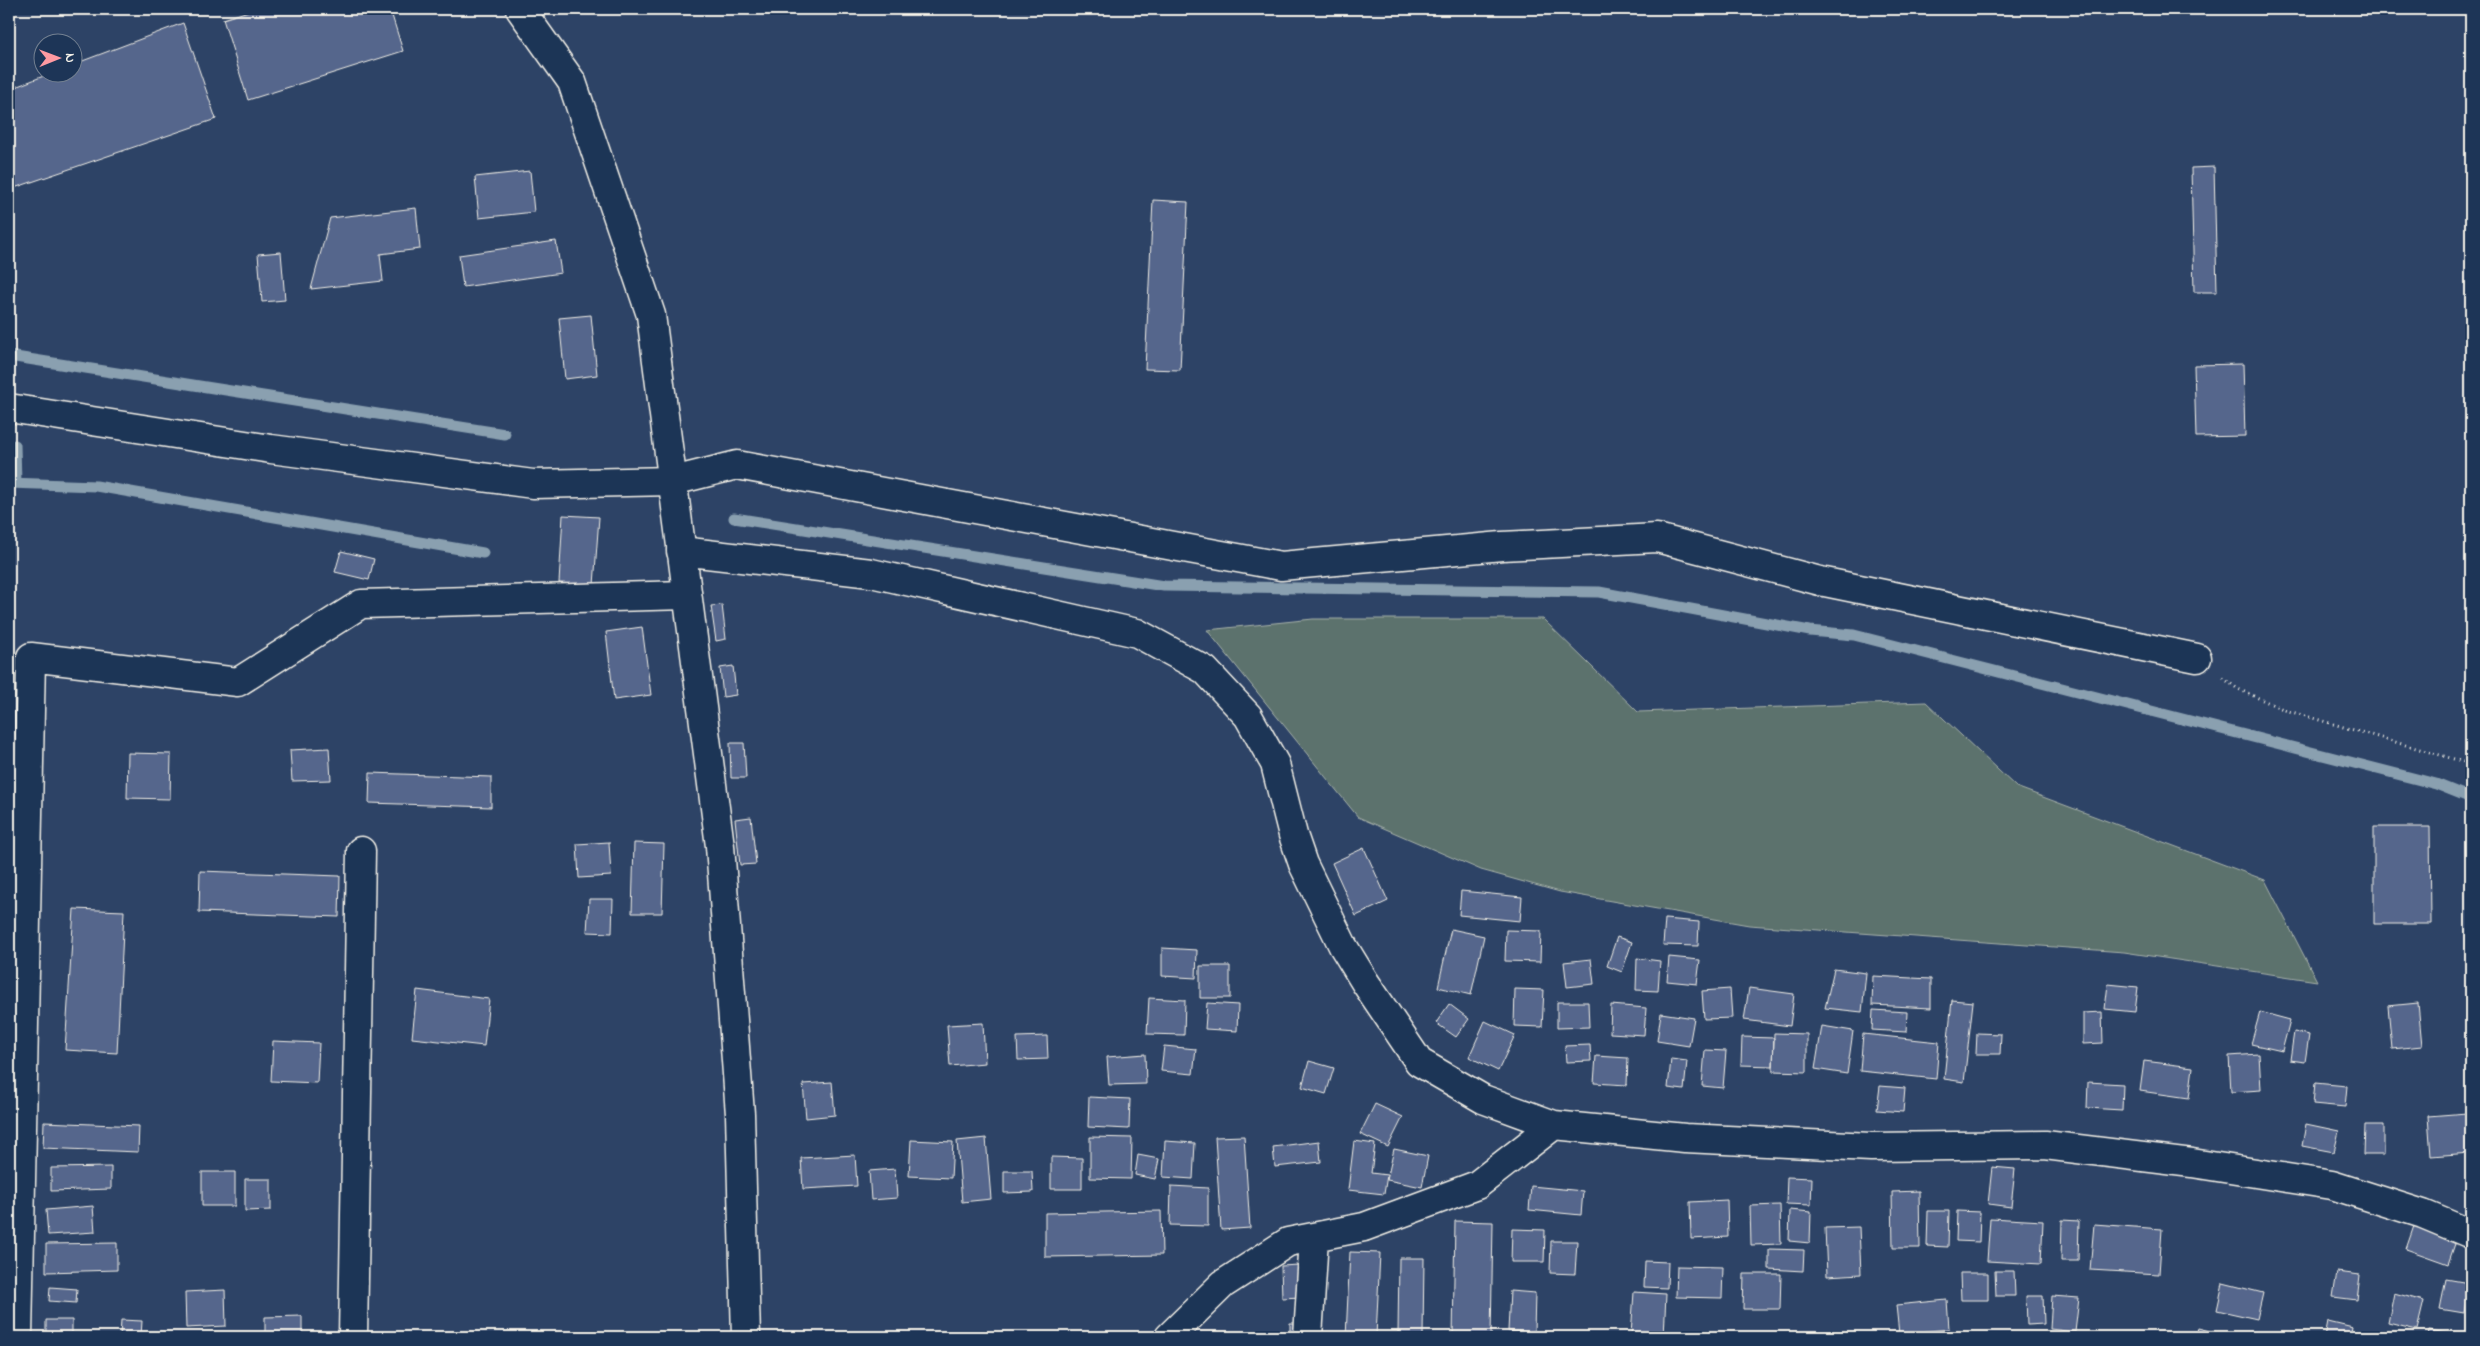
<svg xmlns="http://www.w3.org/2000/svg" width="2480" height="1346" font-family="'Indie Flower',sans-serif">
  <rect width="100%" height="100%" fill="#2d4366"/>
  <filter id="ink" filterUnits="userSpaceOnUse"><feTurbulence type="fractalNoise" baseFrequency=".02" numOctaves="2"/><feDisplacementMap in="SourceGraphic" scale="10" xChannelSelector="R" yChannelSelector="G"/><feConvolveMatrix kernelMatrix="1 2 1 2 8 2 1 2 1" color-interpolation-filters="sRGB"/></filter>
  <g filter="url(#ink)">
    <!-- green -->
    <path fill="#5c726d" stroke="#a8b2aa" d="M1313,619h230l95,93 288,-10 90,85 249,93 52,101 -193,-29 -375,-27 -189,-33 -79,-22 -123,-53 -151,-187z"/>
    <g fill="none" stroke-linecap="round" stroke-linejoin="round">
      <!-- stream -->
      <path stroke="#8aa0b0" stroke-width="11" d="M9,356l496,78
        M15,445l1,38
        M9,483l87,3 387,67
        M734,518l430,68 435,6 211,39 44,4 582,149 35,14"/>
    </g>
    <!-- building -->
    <path fill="#55668c" stroke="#f4f1e8" d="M255,9h135l13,42 -155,49 -25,-81z
      M183,23l33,96 -202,69 -4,-99 44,-17h18v-7z
      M2214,167l3,125h-23l-3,-124z
      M530,171l4,41 -55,6 -4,-41z
      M1153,200l35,2 -8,168 -35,-1z
      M416,208l4,41 -40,5 3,27 -72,8 19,-71z
      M556,241l5,32 -98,14 -4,-32z
      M281,252l4,48 -23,2 -4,-48z
      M591,315l6,60 -32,4 -6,-61z
      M2243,364l2,72 -49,1 -2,-72z
      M563,515l36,2 -5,68 -35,-2z
      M341,551l33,8 -5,21 -34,-8z
      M722,605l4,34 -10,2 -5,-35z
      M642,627l9,68 -37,5 -8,-68z
      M733,666l3,29 -13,2 -3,-29z
      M730,743h14l2,35h-15z
      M329,748l2,32 -39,1 -2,-31z
      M128,753l43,1 -1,45 -43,-1z
      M370,773l121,4v30l-122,-4z
      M751,817l5,47 -16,1 -5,-46z
      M2374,827h56l1,97h-57z
      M609,842l2,34 -32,2 -2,-34z
      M634,843l30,1 -2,69h-30z
      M1364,848l24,53 -32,15 -24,-53z
      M200,871l140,5 -1,41 -140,-5z
      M1461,891l61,6 -2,24 -61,-6z
      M589,899h24l-1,34 -25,-1z
      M74,909l50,2 -7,142 -52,-3z
      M1665,919l34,3 -1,24 -35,-1z
      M1451,929l33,7 -13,59 -33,-8z
      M1506,930l35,1 -1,31 -35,-1z
      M1617,937l15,5 -10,30 -15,-6z
      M1162,948l35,2 -1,28 -34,-2z
      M1669,957l31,3 -3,24 -30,-3z
      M1637,958l23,3 -2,30 -22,-1z
      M1591,959l3,25 -27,3 -3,-25z
      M1200,966h30v32h-30z
      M1834,969l32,4 -4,39 -37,-4z
      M1873,976l58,3v29l-59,-3z
      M2108,984l30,3 -3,25 -30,-3z
      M1749,988l45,6 -4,32 -46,-6z
      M1515,989l29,1 -2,37 -28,-1z
      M1730,989l2,29 -28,1 -2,-28z
      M417,990l72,9 -5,47 -72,-8z
      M1149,998l36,2 -1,35 -37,-1z
      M1952,1000l21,2 -9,80 -20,-3z
      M1557,1002h31l1,25 -32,1z
      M1207,1003l31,2 -1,26 -32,-2z
      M2418,1003l4,43 -30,3 -4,-43z
      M1449,1004l20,15 -13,18 -20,-14z
      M1611,1005l35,3 -2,27 -34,-2z
      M1873,1010l34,2 -1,20 -34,-2z
      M2102,1012l1,31 -20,1v-31z
      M2260,1012l30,8 -8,31 -31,-7z
      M1661,1013l33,5 -5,28 -32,-5z
      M1485,1021l30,14 -17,36 -29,-14z
      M983,1023l2,40 -35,3 -3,-41z
      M1822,1026l31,5 -6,43 -32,-5z
      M2294,1032l15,3 -4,27 -15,-2z
      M1774,1033l33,1v38l-34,-1z
      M1977,1033l24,1 -1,20h-24z
      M1863,1034l76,8 -3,37 -76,-8z
      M1047,1036l1,23 -30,1 -1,-23z
      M1742,1037l32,1 -1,28 -32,-1z
      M273,1041l46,2 -2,40 -46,-2z
      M1590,1045l1,16 -25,1 -1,-16z
      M1164,1046l32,3 -3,25 -32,-3z
      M1705,1050l21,1 -3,37 -21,-2z
      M1145,1054l1,30 -37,1 -2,-28z
      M2259,1054l2,36 -30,2 -2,-36z
      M1596,1056l32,2 -1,27 -33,-2z
      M1671,1059l16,2 -3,29 -16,-2z
      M1309,1061l25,7 -8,26 -24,-7z
      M2144,1061l49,6 -4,31 -49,-7z
      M832,1082l3,33 -29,3 -3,-34z
      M2088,1082l35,2 -1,26 -35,-2z
      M2315,1083l32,3 -2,21 -32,-3z
      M1880,1086l25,2 -2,24 -26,-2z
      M1089,1097l41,2 -1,30 -41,-2z
      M1375,1104l28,13 -15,30 -28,-13z
      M2467,1113l3,40 -39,3 -3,-40z
      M44,1122l95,4 -1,26 -95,-4z
      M2306,1124l33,7 -5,21 -32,-6z
      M2365,1125h19v30h-20z
      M1244,1136l6,92 -29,2 -6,-93z
      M1090,1137l42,1 -1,41 -41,-1z
      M986,1138l5,61 -29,3 -5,-61z
      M911,1140l42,2 -2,36 -42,-2z
      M1165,1141l30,2 -2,36 -30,-2z
      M1319,1141l2,21 -46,5 -2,-20z
      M1354,1141l21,3 -4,29 16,2 -3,19 -36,-4z
      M1394,1149l34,7 -6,31 -35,-7z
      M855,1155l2,31 -54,3 -2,-31z
      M1138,1155l21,4 -4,20 -20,-4z
      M1051,1157l31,1v31h-31z
      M111,1167v22l-60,2v-23z
      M1992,1167l23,2 -4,38 -23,-3z
      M895,1169l2,29 -26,2 -2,-29z
      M1004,1171h28l1,21 -29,1z
      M202,1172h33v34h-33z
      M1787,1177l25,1 -1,27 -25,-1z
      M245,1179h26v31l-26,1z
      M1171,1186l37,2v38l-38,-1z
      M1531,1186l52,5 -2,24 -52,-5z
      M1919,1191l1,57h-27l-1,-56z
      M1727,1200l1,37 -37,2 -1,-37z
      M1780,1205l1,39 -30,1 -1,-39z
      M93,1206l2,26 -47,3 -2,-25z
      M1790,1210l21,2 -1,31 -21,-2z
      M1161,1211l1,44 -117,2v-44z
      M1928,1211h21l-1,36 -21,-1z
      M1957,1211l23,1 -1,30 -23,-1z
      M1990,1218l53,3 -2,43 -54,-3z
      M2062,1220l17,1 -1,40h-17z
      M1455,1221l38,1 -2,115h-38z
      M2415,1223l42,15 -9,26 -42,-15z
      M2094,1224l68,5 -3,45 -69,-4z
      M1859,1227l2,47 -34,2 -2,-48z
      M1512,1229l33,1 -1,32h-33z
      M1551,1241h26l-2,33 -25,-1z
      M117,1243v27l-71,2v-28z
      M1769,1249l35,1 -1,21 -34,-2z
      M1350,1252l30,1 -4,84h-30z
      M1399,1258h25l-1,78 -25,-1z
      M1645,1261l23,1 -1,26 -23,-1z
      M1299,1265l2,32 -19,1 -1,-32z
      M1677,1266l46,1 -1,31 -46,-1z
      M1995,1271h19l1,25h-19z
      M2337,1272l23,3 -3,25 -24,-3z
      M1960,1273h28v27h-27z
      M1744,1274h37l-1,35h-37z
      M2446,1279l23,4 -5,30 -24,-4z
      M2223,1283l40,10 -6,26 -40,-9z
      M50,1287l27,2 -1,14 -27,-2z
      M225,1290l1,36 -40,2 -1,-36z
      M1510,1291l25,2 -1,39 -26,-1z
      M1634,1292l32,2 -2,43 -33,-2z
      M2394,1293l30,8 -7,29 -29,-7z
      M2026,1296h17l1,28 -17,1z
      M2052,1296l27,2 -4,34 -25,-3z
      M1947,1300l2,29 -50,5 -3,-29z
      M302,1316v21h-37v-20z
      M46,1320h26v17h-26z
      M121,1320l21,1 -1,16h-21z
      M2328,1321l25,6 -2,10h-26z
      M1290,1323h10v14h-10z
      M2471,1323v14h-4z
      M2198,1328l32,8 -1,1h-34z
      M2429,1330l24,4v3h-25z
      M1269,1331l1,6h-48v-4z"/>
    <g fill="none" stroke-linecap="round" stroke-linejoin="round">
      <!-- minor casing -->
      <g stroke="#f4f1e8" stroke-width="31">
        <path id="minor" d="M9,408l262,41 262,35 140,-3 64,-16 544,101 221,-20 155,-8 163,43 377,77
          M681,551l190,22 266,60 68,37 43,46 27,48 18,71 10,29 40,82 22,36 54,80 64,37 71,26 131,13 186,9 174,-2 147,18 140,22 91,29 48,20
          M18,1337l13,-680 207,25 123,-78 326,-9
          M353,1337l8,-486
          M1169,1337l54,-53 65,-42 76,-15 113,-42 77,-60
          M1308,1337l6,-100"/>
      </g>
      <!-- primary casing -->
      <g stroke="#f4f1e8" stroke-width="31">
        <path id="primary" d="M520,9l52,73 79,233 69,531 20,268 6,223"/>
      </g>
      <!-- path -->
      <path stroke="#f4f1e8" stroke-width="3" stroke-dasharray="1 4" stroke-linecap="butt" d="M2223,678l15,11 47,21 186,54"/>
      <!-- minor -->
      <use href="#minor" stroke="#1d3557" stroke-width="28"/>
      <!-- primary -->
      <use href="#primary" stroke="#1d3557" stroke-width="28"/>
    </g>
  </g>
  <!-- margin -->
  <rect width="2480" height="1346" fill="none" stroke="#1d3557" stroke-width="30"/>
  <rect x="15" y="15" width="2450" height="1316" fill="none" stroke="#f4f1e8" stroke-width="2" filter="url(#ink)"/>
  <!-- north arrow -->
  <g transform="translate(58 58) rotate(89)"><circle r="24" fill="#1d3557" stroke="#738091"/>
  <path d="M0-4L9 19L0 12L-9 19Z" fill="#ff9aa2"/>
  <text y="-8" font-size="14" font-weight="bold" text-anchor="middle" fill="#f4f1e8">N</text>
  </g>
</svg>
